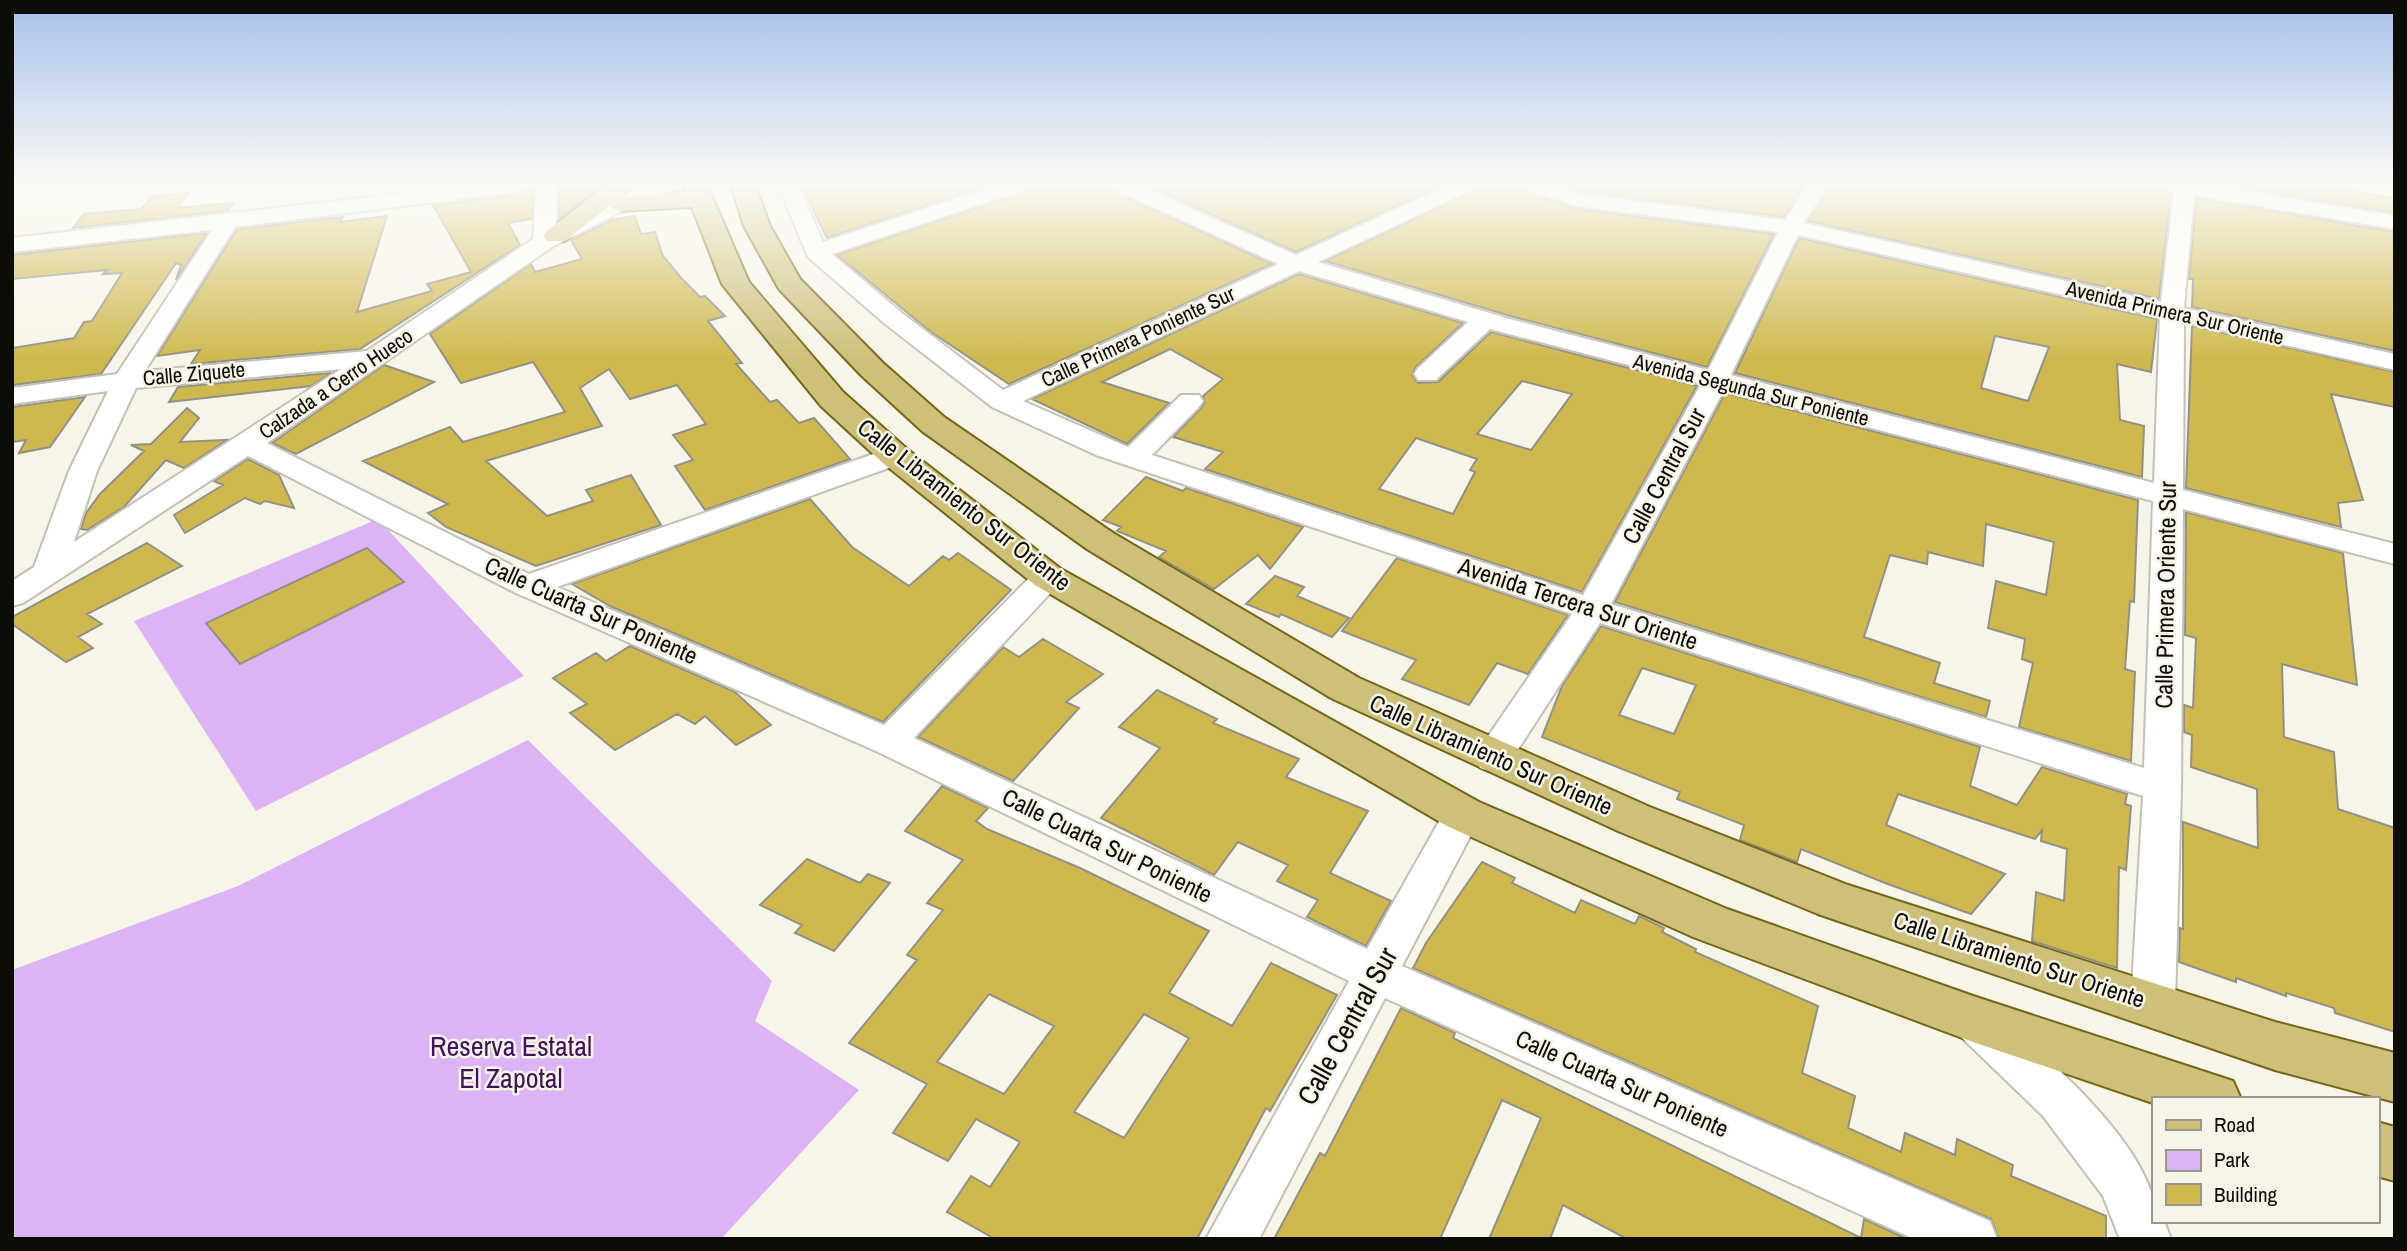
<svg xmlns="http://www.w3.org/2000/svg" width="2407" height="1251" font-family="'Archivo Narrow',sans-serif">
  <rect width="100%" height="100%" fill="#f7f5e8"/>
  <!-- green -->
  <path fill="#dcb4f6" d="M378,519l146,157 -268,135 -122,-190z
    M528,740l244,241 -17,40 104,69 -138,149h-709v-269l226,-84z"/>
  <!-- building -->
  <path fill="#cfb94e" stroke="#939185" stroke-width="2" fill-rule="evenodd" d="M560,185h42l-43,33z
    M801,185h188l-162,53z
    M1032,185h77l4,6 159,73 -263,120 -78,-52 -94,-77 190,-64z
    M1145,185h297l-146,67z
    M1479,185h42l4,6 52,18 197,25 -67,133 -193,-50 -189,-56 149,-70z
    M1562,185h243l-21,32 -203,-26z
    M1830,185h331l10,7 -12,107 -351,-78z
    M2228,185h86l81,13v15z
    M534,186l-2,33 -24,4 12,22 -160,104 -169,15 9,-14 -43,6 80,-127 106,-12 -3,5 47,-6 -30,96 75,-21 -5,-7 44,-12 -38,-67 89,-11z
    M189,193l-13,15 57,-5 -5,8 -155,17 11,-14 57,-5 13,-13z
    M2196,198l199,34v119l-203,-44 1,-28h-4z
    M635,216l6,18 14,-2 8,24 19,23 18,18 5,-1 20,20 -17,5 34,42 -6,1 34,38 7,-2 22,23 15,-5 36,41 -145,51 -30,-44 18,-6 -20,-25 33,-11 -29,-39 -47,14 -21,-30 -29,19 22,38 -116,35 61,55 46,-15 -7,-11 45,-15 30,50 -125,41 -90,-39 -18,-14 20,-9 -85,-43 87,-34 13,15 102,-30 -32,-50 -72,21 -31,-49 101,-70 4,8 47,-13 -11,-19 40,-20z
    M207,233l-31,47 5,-15 -5,-2 -75,111 -89,11v-37l62,-10 10,-16 8,-1 30,-48 -19,1 4,-4 -95,9v-24z
    M1799,238l358,81 -6,53 -34,-8 3,56 24,6 -2,51 -407,-104zM1995,336l54,11 -21,54 -47,-13z
    M1299,274l164,49 -47,44 -4,8 6,8 20,-1 53,-50 206,54 -115,206 -377,-123 18,-17 -50,-15 28,-29 4,-6 -2,-6 20,-17 -53,-30 -68,33 67,21 -42,41 -95,-45zM1522,381l50,13 -41,56 -54,-16zM1416,438l61,21 -7,11 5,2 -22,42 -74,-25z
    M2192,326l203,46v35l-64,-13 32,106 -25,3 3,24 -155,-39z
    M384,365l50,17 -138,72 -24,-11z
    M331,373l-20,13 -142,16 9,-15z
    M1725,393l413,107 -4,102 -4,-1 -5,68 10,3 -4,89 -112,-34 14,-64 -11,-4 3,-20 -37,-11 8,-47 50,14 8,-53 -68,-18 -3,42 -55,-14 -1,12 -37,-9 -26,82 76,26 -6,20 56,18 -4,16 -371,-115z
    M85,397l-35,50 -31,6 7,-13 -14,2v-35z
    M187,408l12,10 -19,24 47,-2 -43,28 -18,-8 -42,47 -37,23 -6,-1 5,-16 14,-19 44,-43 -13,-6 20,-1z
    M248,459l31,16 15,33 -29,-7 -5,3 -15,-6 -60,35 -11,-18 49,-30 -9,-4z
    M1146,477l37,14 3,-3 117,39 -33,42 -12,-14 -44,34 -55,-32 7,-6 -49,-20 4,-4 -18,-7z
    M810,499l42,48 57,39 34,-30 6,4 9,-7 53,37 -128,132 -273,-116 -38,-22z
    M2186,512l157,41 14,132 -75,-21 2,73 50,15 4,57 57,19v204l-60,-19 -1,-5 -48,-15v3l-50,-18v4l-57,-20 1,-34 3,1v-107l75,26 -1,-59 -66,-22 1,-32 -8,-3v-27l9,3 3,-70 -11,-3z
    M147,543l35,23 -95,48 15,10 -24,13 15,11 -27,14 -54,-38v-7z
    M367,548l37,34 -164,82 -34,-41z
    M1397,558l171,57 -40,59 -31,-11 -28,42 -67,-26 14,-19 -74,-29z
    M1275,576l29,11 -7,9 52,22 -17,19 -51,-23 -2,3 -33,-13z
    M1601,626l379,121 -10,39 47,19 25,-38 85,27 -2,10 6,2 -5,64 -7,-3 -2,101 -85,-27 4,-49 28,9 3,-52 -26,-8 1,-11 -7,9 -137,-45 -12,31 119,49 -34,40 -86,-31 -84,-34 -4,13 -57,-22 4,-15 -67,-26 3,-7 -138,-55 20,-51zM1642,668l54,17 -22,49 -55,-19z
    M1043,639l60,35 -37,28 13,6 -66,73 -95,-44 85,-90 16,10z
    M630,646l105,46 36,33 -35,20 -31,-29 -10,8 -18,-10 -62,36 -45,-37 17,-9 -34,-26 43,-25 10,8z
    M1157,690l60,29 -4,4 86,36 -13,18 82,34 -38,62 61,28 -25,45 -59,-29 11,-17 -41,-19 11,-16 -50,-23 -24,33 -113,-57 59,-70 -41,-21z
    M942,786l46,22 -12,13 11,8 93,39 129,63 -40,62 63,33 39,-63 66,32 -67,116 -4,-3 -69,131h-202l-48,-27 24,-36 19,11 30,-45 -44,-23 -28,42 -55,-28 34,-49 -78,-41 68,-83 -10,-5 36,-45 -16,-7 36,-43 -58,-29zM989,994l65,32 -50,68 -67,-32zM1144,1014l45,24 -65,100 -50,-26z
    M807,859l53,24 8,-9 22,9 -56,68 -39,-18 7,-8 -42,-20z
    M1482,862l33,16 -3,5 63,30 6,-13 54,24 4,-8 25,12 -2,4 34,17 -1,3 123,54 -16,67 53,23 -7,32 53,24 4,-19 50,22 2,-16 56,26 -2,11 95,40v23h-107l-8,-20 -578,-251 13,-25z
    M1401,1008l54,25 -2,5 408,200 3,-19 43,20h-280l-64,-34 -13,34h-61l52,-121 -39,-18 -62,139h-166l46,-86 5,3z"/>
  <g fill="none" stroke-linecap="round" stroke-linejoin="round">
    <!-- minor casing -->
    <g stroke="#c3c1b5" stroke-width="4">
      <path id="minor" d="M477,185h55l-10,6 -287,36 -90,144 222,-20 166,-112 4,-54h20l-1,43 91,-43h30l-3,4 -28,10 -94,48 -285,196 262,131 356,-124 10,-3 10,3 4,6 -4,6 -348,125 327,138 153,-155 11,-3 11,3 5,7 -5,7 -145,154 453,211 82,-145 14,-5 14,5 5,10 -80,152 588,255 7,18h-83l-529,-241 -126,241h-53l143,-258 -473,-230 -360,-158 -268,-137 -225,147 -11,3v-25l22,-14 35,-96 39,-80 -96,13v-16l105,-14 95,-144 -200,22v-14zM341,369l-267,173 23,-71 39,-83z
        M778,185h20l25,57 175,-57h31l-3,4 -194,65 70,59 101,77 275,-126 -164,-75 -3,-4h27l158,70 153,-70h27l-3,4 -155,73 195,58 195,50 70,-138 -201,-26 -51,-17 -3,-4h31l26,9 205,26 23,-35h20l-24,38 357,79 13,-111 -10,-6h47l184,31v13l-201,-34 -10,113 211,46v16l-211,-48 -1,168 212,54v20l-212,-55 -2,279 -6,216 -6,14 -16,5 -16,-5 -6,-14 12,-208 -543,-173 -94,145 -13,4 -13,-4 -6,-10 6,-10 92,-134 -476,-159 -104,-48 -108,-84 -76,-66zM1798,235l362,82 -6,166 -423,-108zM1299,271l169,51 -50,46 -4,6 4,6h18l54,-51 211,55 -118,211 -431,-140 47,-48 4,-6 -4,-6h-18l-53,52 -105,-46zM1724,390l429,111 -9,267 -533,-164z
        M1977,1003l16,6c49,45 140,121 159,186 3,8 1,18 1,26h11l7,18h-51l-17,-43 -60,-80 -82,-79 -6,-14 6,-14z"/>
    </g>
    <!-- primary casing -->
    <g stroke="#746618" stroke-width="4">
      <path id="primary" d="M606,185h27l-12,12 65,-5 -3,-7h24l42,97 94,110 64,57 154,120 418,233 248,107 246,87 260,85 8,18h-88v4l-180,-61 -280,-105 -246,-111 -412,-241 -152,-122 -62,-57 -99,-122 -30,-77 -72,4 -11,-5 -44,35h-18l-4,-5 4,-5z
        M731,185h24l15,41 30,53 83,84 61,54 169,116 246,145 291,129 198,78 427,137 120,31v49l-120,-32 -457,-156 -200,-83 -287,-133 -244,-149 -165,-118 -61,-56 -82,-86 -35,-63z
        M2377,1122l18,5v54l-18,-5z"/>
    </g>
    <!-- minor -->
    <use href="#minor" fill="#fff" fill-rule="evenodd"/>
    <!-- primary -->
    <use href="#primary" fill="#cdc079" fill-rule="evenodd"/>
  </g>
  <!-- sky -->
  <linearGradient id="sky" x2="0" y2="1"><stop stop-color="#a7c0ec"/><stop offset="0.51" stop-color="#fbfaf5"/><stop offset="1" stop-color="#fbfaf5" stop-opacity="0"/></linearGradient>
  <rect width="2407" height="360" fill="url(#sky)"/>
  <g text-anchor="middle" stroke-width="5" stroke-linejoin="round" paint-order="stroke">
    <!-- far-street labels -->
    <g font-size="21" fill="#0d0d08" stroke="#f7f5e8">
      <text transform="translate(2175 313) rotate(13)" y="7">Avenida Primera Sur Oriente</text>
      <text transform="translate(1138 337) rotate(-25)" y="7">Calle Primera Poniente Sur</text>
      <text transform="translate(194 374) rotate(-5)" y="7">Calle Ziquete</text>
      <text transform="translate(336 384) rotate(-34)" y="7">Calzada a Cerro Hueco</text>
      <text transform="translate(1751 390) rotate(14)" y="7">Avenida Segunda Sur Poniente</text>
    </g>
    <!-- street labels -->
    <g font-size="24" fill="#0d0d08" stroke="#f7f5e8">
      <text transform="translate(1664 476) rotate(-62)" y="8">Calle Central Sur</text>
      <text transform="translate(964 505) rotate(38)" y="8">Calle Libramiento Sur Oriente</text>
      <text transform="translate(2166 595) rotate(-89)" y="8">Calle Primera Oriente Sur</text>
      <text transform="translate(1578 604) rotate(18)" y="8">Avenida Tercera Sur Oriente</text>
      <text transform="translate(591 611) rotate(24)" y="8">Calle Cuarta Sur Poniente</text>
      <text transform="translate(1491 755) rotate(24)" y="8">Calle Libramiento Sur Oriente</text>
      <text transform="translate(1107 846) rotate(26)" y="8">Calle Cuarta Sur Poniente</text>
      <text transform="translate(2019 960) rotate(18)" y="8">Calle Libramiento Sur Oriente</text>
      <text transform="translate(1622 1084) rotate(24)" y="8">Calle Cuarta Sur Poniente</text>
    </g>
    <!-- near-street labels -->
    <g font-size="28" fill="#0d0d08" stroke="#f7f5e8">
      <text transform="translate(1347 1026) rotate(-61)" y="10">Calle Central Sur</text>
    </g>
    <!-- near-park labels -->
    <g font-size="28" fill="#43125c" stroke="#f7f5e8">
      <text x="511" y="1056">Reserva Estatal<tspan x="511" dy="32">El Zapotal</tspan></text>
    </g>
  </g>
  <!-- border -->
  <rect width="2407" height="1251" fill="none" stroke="#0d0d08" stroke-width="28"/>
  <!-- legend -->
  <rect x="2152" y="1097" width="228" height="126" fill="#f7f5e8" stroke="#99988e" stroke-width="2"/>
  <rect x="2166" y="1120" width="35" height="10" fill="#cdc079" stroke="#99988e" stroke-width="2"/>
  <text x="2214" y="1132" font-size="21" fill="#0d0d08">Road</text>
  <rect x="2166" y="1150" width="35" height="21" fill="#dcb4f6" stroke="#99988e" stroke-width="2"/>
  <text x="2214" y="1167" font-size="21" fill="#0d0d08">Park</text>
  <rect x="2166" y="1184" width="35" height="21" fill="#cfb94e" stroke="#99988e" stroke-width="2"/>
  <text x="2214" y="1202" font-size="21" fill="#0d0d08">Building</text>
</svg>
